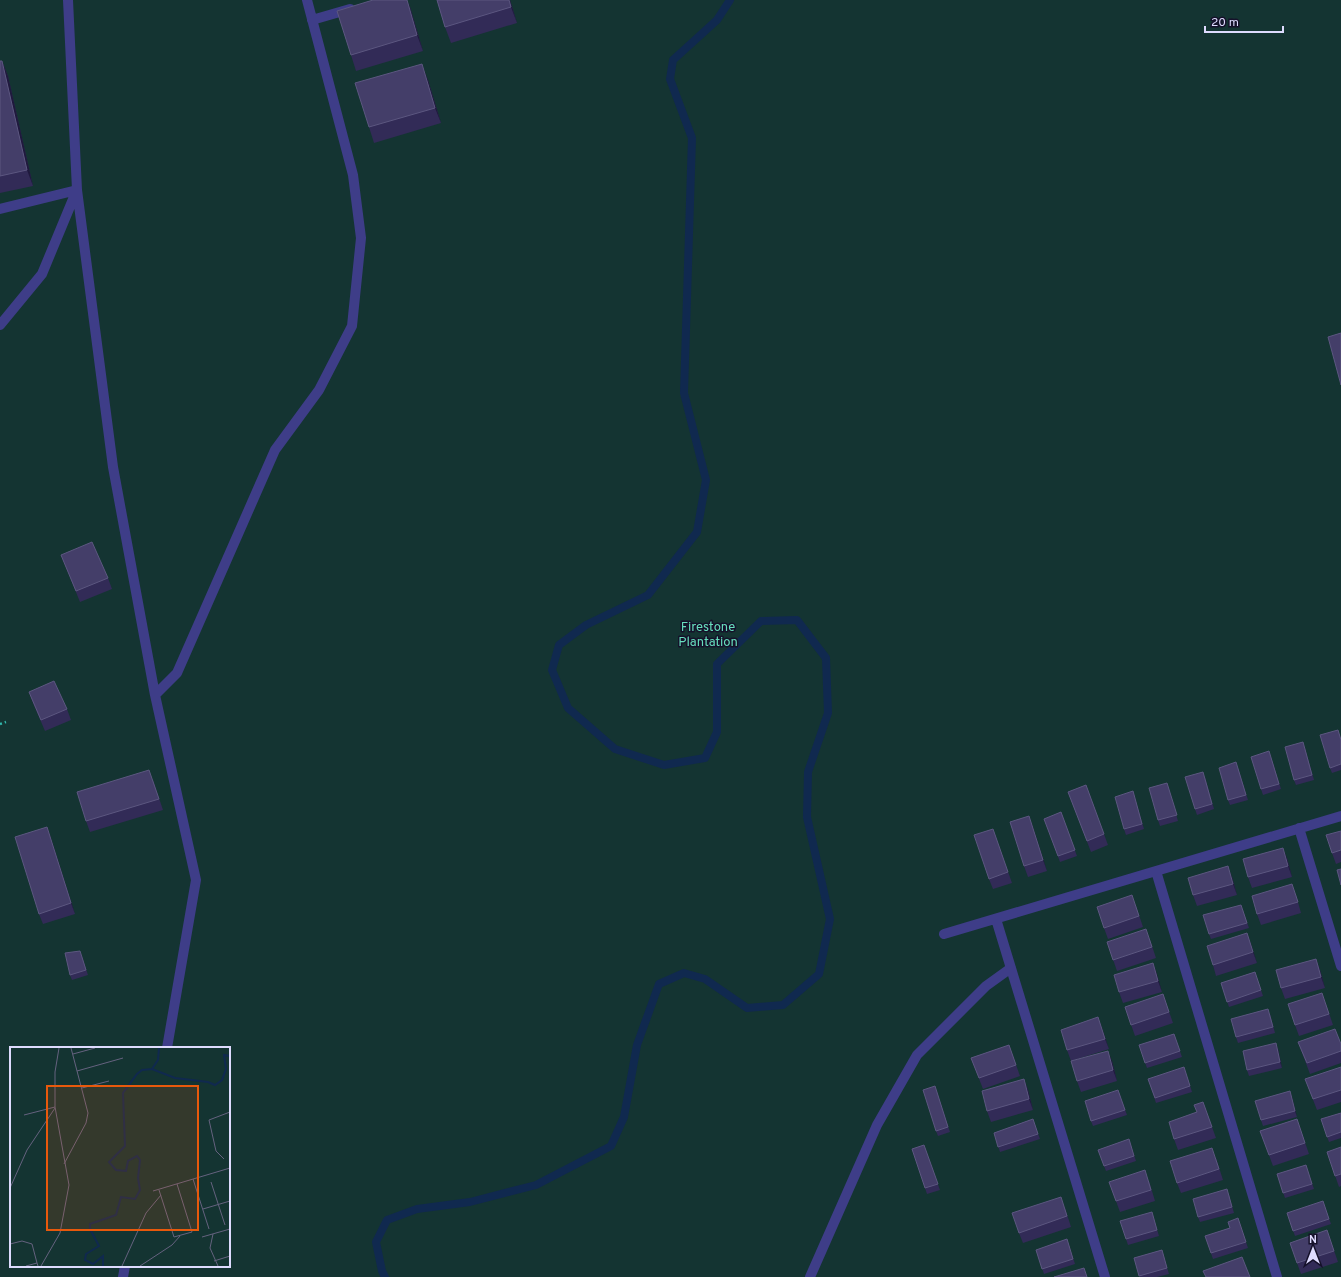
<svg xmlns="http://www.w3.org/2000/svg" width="1341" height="1277" font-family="Overpass,sans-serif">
  <rect width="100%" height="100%" fill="#15112a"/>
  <!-- green -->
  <path fill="#143432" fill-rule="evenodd" d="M0,0h1341v1277h-1341zM11,1048h218v218h-218z"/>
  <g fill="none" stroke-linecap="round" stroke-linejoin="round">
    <!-- stream -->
    <path stroke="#10294f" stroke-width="8" d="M385,1277l-3,-6 -6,-29 11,-22 30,-11 53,-7 66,-17 75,-39 13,-29 13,-72 22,-61 25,-11 21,6 42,29 36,-3 36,-31 11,-55 -23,-102 1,-45 20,-59 -2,-55 -29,-38 -36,1 -44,43v68l-12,26 -41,7 -49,-16 -47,-41 -16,-38 7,-25 27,-20 62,-30 49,-63 9,-52 -22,-87 8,-255 -22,-59 3,-19 44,-40 13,-20"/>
    <!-- path -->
    <path stroke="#33baae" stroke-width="2.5" stroke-dasharray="2 3" stroke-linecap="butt" d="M0,724l6,-2"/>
    <!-- minor -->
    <path stroke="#3e3d88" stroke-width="10" d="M68,0l9,190 36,277 42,228 41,185 -29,168
      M312,20l38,-11
      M0,209l77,-19
      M0,325l42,-51 34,-82
      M155,695l22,-22 98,-223 44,-60 33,-64 9,-88 -8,-63 -46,-175
      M1299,828l42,138
      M1156,871l121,406
      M996,919l109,358
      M944,934l397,-118
      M123,1277l2,-11
      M810,1277l67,-152 40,-70 69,-69 25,-18"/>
  </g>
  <!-- wall -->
  <path fill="#322b57" d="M437,0h73l7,23 -66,20 -6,-16z
    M410,7l13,44 -67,20 -5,-16z
    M0,61h2l6,15 25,110 -33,7z
    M428,80l13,43 -67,20 -5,-16z
    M61,555l47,23 4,11 -32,13z
    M29,692l38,17 4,11 -26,11 -12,-28z
    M1338,730l3,9v31l-9,3 -2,-5z
    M1305,748l9,32 -18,5 -2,-5z
    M1271,757l10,32 -18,6 -2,-6z
    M1238,768l10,32 -18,5 -2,-5z
    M1205,777l9,32 -17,6 -2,-6z
    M153,780l10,30 -73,22 -4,-11z
    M1167,783l11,38 -18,5 -2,-6z
    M1086,785l22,60 -17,7 -23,-60z
    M1133,791l11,38 -18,6 -2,-6z
    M1061,812l16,44 -17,6 -16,-43z
    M1029,816l18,55 -19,6 -4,-11z
    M47,827l28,87 -32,10 -4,-10z
    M993,829l19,54 -19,6 -4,-10z
    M1341,831v31l-5,2 -4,-11z
    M1287,858l5,19 -40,11 -4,-11z
    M1232,877l5,18 -40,11 -4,-11z
    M1296,895l5,18 -40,12 -4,-11z
    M1136,906l7,21 -35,12 -4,-11z
    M1243,910l6,18 -38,11 -2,-5z
    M1247,933l10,30 -41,13 -3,-11z
    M1150,940l6,18 -39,13 -10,-29z
    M82,956l6,19 -16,5 -2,-5z
    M1316,959l4,11 5,18 -40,11 -4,-11z
    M1153,963l9,29 -39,11 -4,-11z
    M1255,972l8,24 -34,11 -8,-24z
    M1163,994l10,29 -38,13 -10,-29z
    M1326,1004l7,21 -34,11 -4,-11z
    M1270,1014l5,19 -37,10 -2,-6z
    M1098,1017l11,32 -38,12 -4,-11z
    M1174,1034l8,23 -35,11 -8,-23z
    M1298,1042l43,2v19l-31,11z
    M1009,1045l11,31 -37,13 -12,-31z
    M1278,1049l4,19 -33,8 -2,-6z
    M1112,1061l5,20 -36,11 -4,-11z
    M1184,1067l8,25 -36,11 -8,-24z
    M1341,1067v35l-24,8 -12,-31z
    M1024,1079l4,11 5,20 -42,12 -4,-11z
    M935,1086l15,46 -12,4 -2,-5z
    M1118,1090l9,25 -34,11 -2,-5z
    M1290,1091l7,26 -34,9 -2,-6z
    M1203,1102l13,36 -38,12 -4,-11 23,-27z
    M1341,1113v25l-12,4 -8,-23z
    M1033,1119l7,20 -40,13 -6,-19z
    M1297,1119l12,35 -36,12 -13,-35z
    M1129,1139l7,22 -30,10 -8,-21z
    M924,1145l16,45 -13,4 -15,-45z
    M1341,1147v39l-2,1 -12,-35z
    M1216,1158l7,22 -42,13 -4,-10z
    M1306,1165l8,24 -29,9 -8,-24z
    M1149,1181l6,20 -35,11 -11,-30z
    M1229,1195l5,18 -34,9 -2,-5z
    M1323,1201l8,23 -36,12 -8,-23z
    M1065,1208l6,19 -48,16 -4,-10z
    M1152,1212l7,24 -31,9 -2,-6z
    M1238,1218l10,30 -35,11 -8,-23 25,-8z
    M1327,1230l11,32 -37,12 -4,-11z
    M1067,1239l8,25 -31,10 -8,-24z
    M1162,1250l7,24 -12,3h-17l-6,-19z"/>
  <!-- shaded-wall -->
  <path fill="#1f193d" d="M407,0l3,7 13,44 -6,-16z
    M509,0h1l7,23 -6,-16z
    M2,61l6,15 25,110 -6,-16z
    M422,64l6,16 13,43 -6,-15z
    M1029,816l4,11 14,44 -4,-11z
    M47,827l4,11 24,76 -4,-11z
    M1283,848l4,10 5,19 -4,-11z
    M1228,866l4,11 5,18 -4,-11z
    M1247,933l4,11 6,19 -4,-11z
    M1316,959l4,11 5,18 -4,-11z
    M1153,963l4,11 5,18 -4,-11z
    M1098,1017l4,11 7,21 -4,-10z
    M1276,1043l2,6 4,19 -2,-6z
    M1108,1051l4,10 5,20 -4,-11z
    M1024,1079l4,11 5,20 -4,-11z
    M1290,1091l2,6 5,20 -2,-6z"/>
  <!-- building -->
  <path fill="#443e69" stroke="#5c5780" d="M373,0h34l10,35 -66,20 -14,-44z
    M437,0h72l2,7 -66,20z
    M0,61h2l25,109 -27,6z
    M422,64l13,44 -66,19 -14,-44z
    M1341,333v52l-13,-48z
    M92,542l16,36 -32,13 -15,-36z
    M54,681l13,28 -26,11 -12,-28z
    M1338,730l3,10v24l-11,4 -10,-33z
    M1303,742l9,33 -18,5 -9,-33z
    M1269,751l10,33 -18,5 -10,-32z
    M1236,762l10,33 -18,5 -9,-32z
    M149,770l10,29 -73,22 -9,-29z
    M1203,772l9,32 -17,5 -10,-32z
    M1167,783l10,32 -19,5 -9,-32z
    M1086,785l18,49 -17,7 -19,-49z
    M1133,791l9,33 -18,5 -9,-32z
    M1061,812l14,38 -17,6 -14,-37z
    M1029,816l14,44 -19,6 -14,-44z
    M47,827l24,76 -32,11 -24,-77z
    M993,829l15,43 -19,7 -15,-44z
    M1341,831v19l-9,3 -6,-18z
    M1283,848l5,18 -40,11 -5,-18z
    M1228,866l5,18 -40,11 -5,-17z
    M1341,869v16l-4,-15z
    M1292,884l6,18 -41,12 -5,-18z
    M1132,895l7,21 -35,12 -7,-21z
    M1241,905l6,18 -38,11 -6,-19z
    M1146,929l6,18 -39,13 -6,-18z
    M1247,933l6,19 -40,13 -6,-19z
    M80,951l6,19 -16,5 -5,-22z
    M1316,959l5,18 -40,11 -5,-18z
    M1153,963l5,18 -39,11 -5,-17z
    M1255,972l6,18 -34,12 -6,-19z
    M1322,993l7,21 -34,11 -7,-21z
    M1163,994l6,18 -38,13 -6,-18z
    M1268,1009l5,18 -37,10 -5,-18z
    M1098,1017l7,22 -38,11 -6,-20z
    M1335,1029l6,15v7l-34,12 -9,-21z
    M1174,1034l6,17 -35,12 -6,-18z
    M1276,1043l4,19 -33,8 -4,-19z
    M1009,1045l7,20 -37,13 -8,-20z
    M1108,1051l5,19 -36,11 -6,-20z
    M1184,1067l6,19 -35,12 -7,-19z
    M1341,1067v23l-28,9 -8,-20z
    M1024,1079l5,20 -42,12 -5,-20z
    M935,1086l13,41 -12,4 -13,-41z
    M1118,1090l7,20 -34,11 -6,-20z
    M1290,1091l5,20 -34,9 -6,-19z
    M1203,1102l9,25 -38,12 -5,-17 28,-10 -3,-7z
    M1341,1113v19l-14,5 -6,-18z
    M1033,1119l5,15 -40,13 -4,-14z
    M1297,1119l8,24 -36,12 -9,-24z
    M1129,1139l5,17 -30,10 -6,-16z
    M924,1145l14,39 -13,4 -13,-39z
    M1341,1147v27l-6,2 -8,-24z
    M1212,1148l7,21 -42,14 -7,-22z
    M1306,1165l6,19 -29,9 -6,-19z
    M1145,1170l6,20 -35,11 -7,-19z
    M1227,1189l5,18 -34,10 -5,-18z
    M1061,1197l6,19 -48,17 -7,-20z
    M1323,1201l6,18 -36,12 -6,-18z
    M1152,1212l5,18 -31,9 -6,-18z
    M1238,1218l8,24 -35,11 -6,-17 25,-8 -2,-6z
    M1327,1230l7,21 -37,12 -7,-20z
    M1067,1239l6,20 -31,10 -6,-19z
    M1162,1250l5,18 -28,8 -5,-18z
    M1242,1257l8,20h-44l-3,-6z
    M1084,1268l3,9h-33z"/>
  <g text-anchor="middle" stroke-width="3" stroke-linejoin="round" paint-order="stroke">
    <!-- park labels -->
    <g font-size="13" fill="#66dfbd" stroke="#15112a">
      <text x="708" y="631">Firestone<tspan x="708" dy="15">Plantation</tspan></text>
    </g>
  </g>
  <!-- overview -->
  <g transform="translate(10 1047)">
    <rect width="220" height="220" fill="#15112a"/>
    <path d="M0,1h220v218h-220z" fill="#143432"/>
    <path fill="none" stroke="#10294f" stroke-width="2" d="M142,22l6,-9 1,-12M93,219v-10l-10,8 -8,-4 1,-6 13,-8 -9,-17v-5l26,-9 5,-18 14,2 5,-9 -2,-12 2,-18 -3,-4 -9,5 -2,10 -10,-1 -7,-8 16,-16 -2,-53 14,-19 5,-4 10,-1 23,9 33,4 7,3 7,-5 4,-11 -2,-14 6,1"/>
    <path fill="none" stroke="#65627f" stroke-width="1" d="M63,7l22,-6M67,24l46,-13M72,41l27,-7M14,68l31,-8M214,112l-8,-8 -7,-31 21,-8M54,117l22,-41 2,-10 -17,-65M183,132l16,50M201,135l14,43M0,141l17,-38 28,-42M149,143l15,47 18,-5 -15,-48M143,144l77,-23M0,155v13M193,162l27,-8M203,187l-3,14 8,18M192,190l28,-8M0,197l12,-3 10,3 5,19M204,214l16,-5M16,219l11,-3 1,3M31,219l19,-33 9,-48 -14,-78v-35l4,-24M112,219l24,-53 15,-18M130,219l32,-21 8,-9"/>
    <path fill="#e8590c" fill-opacity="0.15" stroke="#e8590c" stroke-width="2" d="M37,39h151v144h-151z"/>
    <rect width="220" height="220" fill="none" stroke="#dedbfe" stroke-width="2"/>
  </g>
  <!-- north arrow -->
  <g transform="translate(1313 1249)" stroke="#15112a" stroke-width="3" paint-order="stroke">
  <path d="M0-3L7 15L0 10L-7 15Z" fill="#dedbfe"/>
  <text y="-6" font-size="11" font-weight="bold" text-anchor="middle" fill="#dedbfe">N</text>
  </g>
  <!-- scale -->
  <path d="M1205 26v6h78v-6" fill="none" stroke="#dedbfe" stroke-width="2"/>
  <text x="1211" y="26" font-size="12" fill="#dedbfe" stroke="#15112a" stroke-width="3" paint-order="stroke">20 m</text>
</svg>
